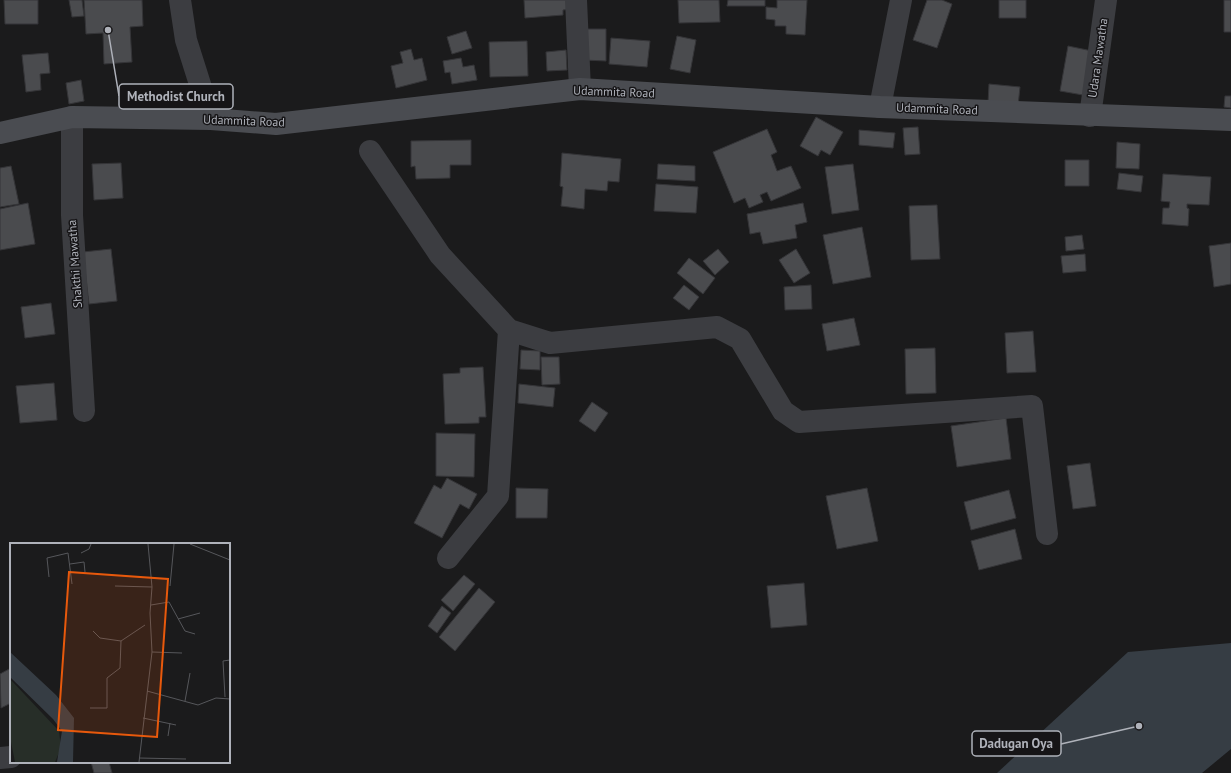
<svg xmlns="http://www.w3.org/2000/svg" width="1231" height="773" font-family="'PT Sans',sans-serif">
  <rect width="100%" height="100%" fill="#1b1b1c"/>
  <!-- water -->
  <path fill="#363d44" d="M1231,643v106l-29,24h-205l131,-121z"/>
  <!-- building -->
  <path fill="#4a4b4e" stroke="#353538" d="M4,0h34v24h-33z
    M69,0h13l2,16 -12,1z
    M84,0h58l1,26 -13,1 2,35 -28,2 -1,-31 -17,1z
    M524,0h47v9l-8,1v5l-38,3z
    M678,0h41l1,22 -41,1z
    M728,0h37v6h-38z
    M777,0h30l-2,35 -19,-1v-8h-11v-6l-9,-1v-12l11,1z
    M927,0h15l10,4 -15,44 -24,-8z
    M999,0h27v18h-27z
    M1224,0h7v32h-7z
    M585,29h21v32l-22,-1z
    M466,31l6,17 -20,6 -5,-17z
    M677,36l19,4 -6,33 -20,-4z
    M611,38l39,3 -3,26 -38,-3z
    M527,41l1,35 -38,1 -1,-35z
    M1068,46l24,5 -9,44 -23,-4z
    M411,49l3,11 8,-2 5,22 -31,8 -5,-22 12,-3 -3,-11z
    M566,50l1,20 -20,1 -1,-19z
    M48,53l2,20 -10,1 1,16 -15,2 -4,-37z
    M461,58l2,9 11,-2 3,15 -25,4 -2,-12 -5,1 -2,-12z
    M81,80l3,21 -15,3 -3,-21z
    M989,84l31,3 -2,19 -30,-3z
    M1225,96h6v12l-7,-1z
    M816,117l27,15 -13,23 -9,-5 -3,6 -18,-10z
    M918,127l2,27 -15,1 -2,-27z
    M767,129l10,23 -6,3 6,16 14,-5 10,22 -30,13 -4,-9 -7,3 3,7 -14,6 -4,-10 -11,5 -21,-51z
    M859,130l36,3 -2,15 -34,-3z
    M471,140v25h-21v13l-34,1 -1,-13 -4,1v-26z
    M1117,142l23,2 -1,25 -23,-1z
    M562,153l59,6 -2,23 -11,-1 -1,10 -22,-2 -1,20 -23,-3 2,-19 -3,-1z
    M1065,160h24v26h-24z
    M121,163l2,35 -29,2 -2,-36z
    M658,164l37,2v15l-38,-2z
    M853,164l6,46 -27,4 -7,-47z
    M11,166l8,38 -19,3v-39z
    M1119,173l24,3 -2,16 -24,-3z
    M1163,174l48,3 -2,28 -22,-1v4l2,1 -1,17 -26,-2 1,-16h6l1,-6 -9,-1z
    M656,184l42,3 -2,26 -42,-2z
    M28,203l7,41 -35,6v-41z
    M803,203l4,19 -12,3 2,13 -34,6 -3,-12 -10,2 -3,-20z
    M937,205l3,54 -29,1 -2,-54z
    M862,227l9,50 -38,7 -10,-49z
    M1082,235l2,14 -18,2 -1,-14z
    M1231,243v41l-17,3 -5,-41z
    M111,249l6,52 -28,3 -6,-52z
    M718,249l11,13 -14,13 -12,-14z
    M796,249l14,24 -16,10 -15,-23z
    M1085,254l1,17 -23,2 -2,-17z
    M689,258l26,20 -12,16 -26,-21z
    M684,285l15,12 -10,13 -16,-12z
    M811,285l1,24 -27,1 -1,-23z
    M51,303l4,31 -30,4 -4,-31z
    M854,318l6,27 -33,6 -5,-27z
    M1033,331l3,41 -29,1 -2,-40z
    M935,348l1,45 -30,1 -1,-45z
    M521,350l19,1v19l-20,-1z
    M541,357h18l1,27 -18,1z
    M483,367l3,50h-7v6l-34,1 -2,-50 17,-1v-5z
    M54,383l3,37 -37,3 -4,-37z
    M519,384l36,4 -2,19 -35,-4z
    M592,402l16,11 -13,19 -16,-11z
    M1006,418l5,41 -54,8 -6,-41z
    M436,433l39,1 -1,43 -38,-1z
    M1090,463l6,43 -23,3 -6,-43z
    M447,478l30,16 -8,15 -9,-5 -18,34 -28,-15 20,-38 7,4z
    M516,488l32,1 -1,29h-31z
    M867,488l11,53 -41,8 -11,-53z
    M1009,490l7,28 -45,12 -7,-28z
    M1015,529l7,30 -43,11 -8,-29z
    M464,575l11,9 -22,27 -12,-11z
    M804,583l3,42 -36,3 -4,-42z
    M479,588l16,14 -40,49 -16,-14z
    M442,606l9,7 -14,20 -9,-7z
    M11,668v35l-10,5 -1,-34z
    M91,762h18l3,11h-18z"/>
  <g fill="none" stroke-linecap="round" stroke-linejoin="round">
    <!-- street -->
    <path stroke="#3c3d41" stroke-width="22" d="M180,0l6,40 25,79
      M576,0l4,89
      M880,107l21,-107
      M1090,116l16,-116
      M72,117v98l12,196
      M370,151l70,104 69,75 -11,166 -50,62
      M509,330l41,13 167,-16 23,12 43,72 16,11 233,-16 15,128
      M0,758l11,-1"/>
    <!-- secondary -->
    <path stroke="#4a4c51" stroke-width="22" d="M0,133l72,-16 139,2 65,5 304,-35 300,18 351,13"/>
  </g>
  <g text-anchor="middle" stroke-width="3" stroke-linejoin="round" paint-order="stroke">
    <!-- street labels -->
    <g font-size="12" fill="#afb2ba" stroke="#161517">
      <text transform="translate(1098 58) rotate(-82)" y="4">Udara Mawatha</text>
      <text transform="translate(614 92) rotate(2)" y="4">Udammita Road</text>
      <text transform="translate(937 109) rotate(2)" y="4">Udammita Road</text>
      <text transform="translate(244 121) rotate(2)" y="4">Udammita Road</text>
      <text transform="translate(75 264) rotate(-94)" y="4">Shakthi Mawatha</text>
    </g>
  </g>
  <!-- overview -->
  <g transform="translate(10 543)">
    <rect width="220" height="220" fill="#1b1b1c"/>
    <path d="M0,136l49,52 2,17 -6,14h-40l-5,-25z" fill="#272e28"/>
    <path d="M0,109l46,43 18,23 -1,44h-16l5,-31 -9,-12 -43,-42z" fill="#363d44"/>
    <path fill="none" stroke="#56575b" stroke-width="1" d="M180,1l40,16M71,10l8,-4 2,-5M60,21l14,-2 1,10M39,34l-2,-19 21,-5 4,31M105,43l37,1M160,43l4,-42M141,62l18,-3 16,29 10,3M168,76l22,-6M83,88l7,7 21,3 24,-16M142,109l30,1M137,148l51,14 18,-7 14,1M215,154l-2,-36 7,-1M175,158l5,-28M80,165h17v-30l13,-10 1,-27M133,175l33,7M158,193l2,-13M129,215l47,1M129,219l13,-110 -2,-39 2,-26 -4,-43"/>
    <path fill="#e8590c" fill-opacity="0.15" stroke="#e8590c" stroke-width="2" d="M59,29l99,7 -11,158 -99,-7z"/>
    <rect width="220" height="220" fill="none" stroke="#afb2ba" stroke-width="2"/>
  </g>
  <!-- callouts -->
  <path fill="none" stroke="#afb2ba" stroke-width="1.5" d="M108 30L119 96M1139 726L1061 744"/>
  <g fill="#afb2ba" stroke="#161517" stroke-width="1.5">
    <circle cx="108" cy="30" r="4"/>
    <circle cx="1139" cy="726" r="4"/>
  </g>
  <g fill="#161517" stroke="#afb2ba" stroke-width="1.5">
    <rect x="119" y="84" width="114" height="25" rx="4"/>
    <rect x="972" y="731" width="89" height="25" rx="4"/>
  </g>
  <g font-size="13" text-anchor="middle" font-weight="bold" fill="#afb2ba">
    <text x="176" y="101">Methodist Church</text>
    <text x="1016" y="748">Dadugan Oya</text>
  </g>
</svg>
